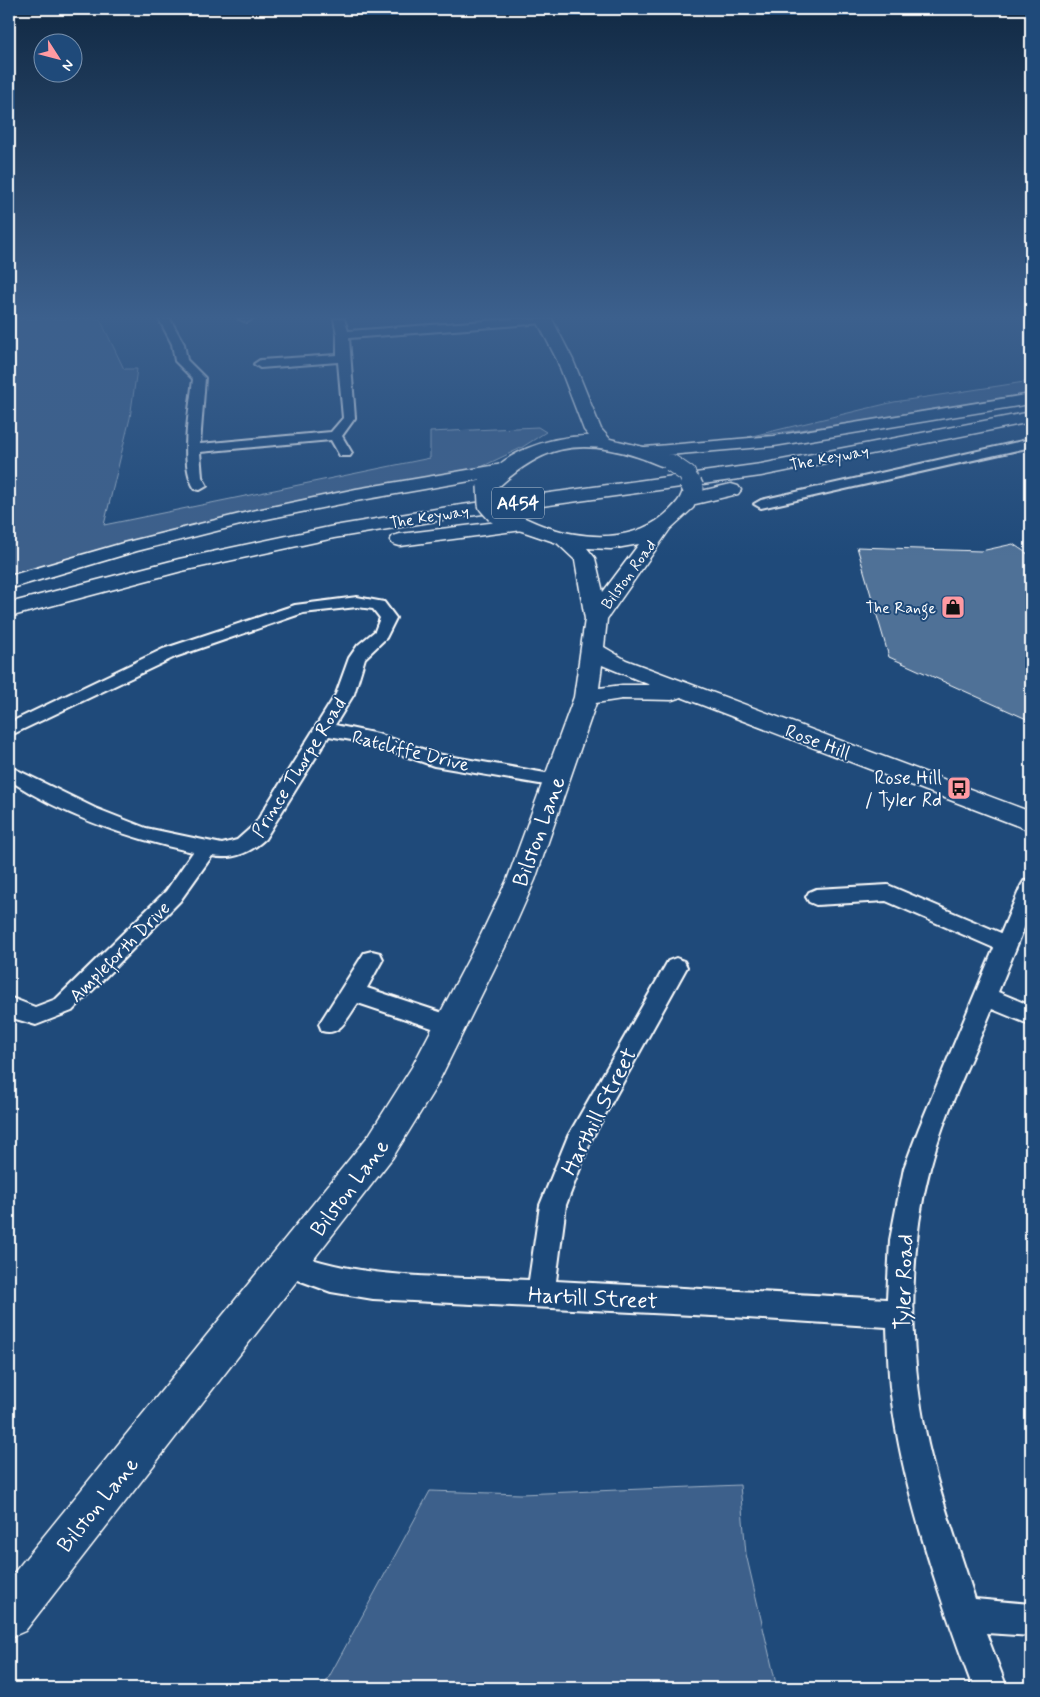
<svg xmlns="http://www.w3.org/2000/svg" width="1040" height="1697" font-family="Mynerve,sans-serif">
  <rect width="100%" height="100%" fill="#1f4a7a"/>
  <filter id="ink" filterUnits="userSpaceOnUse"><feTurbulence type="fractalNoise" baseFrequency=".02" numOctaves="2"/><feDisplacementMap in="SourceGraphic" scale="10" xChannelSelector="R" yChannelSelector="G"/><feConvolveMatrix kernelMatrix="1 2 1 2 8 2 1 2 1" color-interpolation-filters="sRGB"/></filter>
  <g filter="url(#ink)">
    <!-- green -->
    <path fill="#3c618b" stroke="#9eb0c5" d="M9,319h91l24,50h13l-7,49 -26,107 326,-67v-26l108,-5 8,5 -25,16 -44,21 -242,47 -226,60z
      M1031,381v12l-159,27 -124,17 146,-35z
      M740,1485l6,69 31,134h-454l107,-197 91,3z"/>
    <!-- building -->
    <path fill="#507197" stroke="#fff" d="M1013,544l18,12v165l-142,-64 -32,-110 124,4z"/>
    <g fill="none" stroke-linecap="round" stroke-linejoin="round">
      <!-- minor casing -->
      <g stroke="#fff" stroke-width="4">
        <path id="minor" d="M159,319h11l14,25 3,16 18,18 -5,66 131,-12 12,-14 -5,-56 -78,6 -6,-4 6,-4 77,-5v-20l-3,-16h10l4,12 165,-12 36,1 -5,3 -195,15 6,80 -13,18 10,17 -2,3h-10l-9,-16 -131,12 2,25 5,9 -7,4 -5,-1c-17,-26 -5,-80 -2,-110l-18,-18 -3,-17z
          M239,319h13l-5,3z
          M1031,439v8l-270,61 -7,-4 7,-4z
          M357,597l27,5 12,16 -10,20 -21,20 -11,36 -19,31 43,9 59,20 120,21 7,2 2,4 -2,4 -7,2 -123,-21 -66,-23 -39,-7 -64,103c-15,14 -33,21 -53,17l-32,45 -108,110 -36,14 -27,-8v-20l26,10 21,-8 110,-108 27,-39c-65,-14 -127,-35 -184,-72v-14l86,42 51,20 76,16 15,-4 18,-16 81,-130 13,-36 9,-13 17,-14 5,-13 -7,-9 -16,-2 -54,6 -128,44 -166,79v-13l154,-74 132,-44z
          M1031,879v32l-33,81 33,14v19l-39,-16c-21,52 -48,105 -62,159 -24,91 -21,203 2,293 12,47 29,93 43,138l56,5v32l-45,-3 21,55h-34c-34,-92 -70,-196 -82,-293 -3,-22 -3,-45 -4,-68l-155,-10 -359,-18 -42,-7 -52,-19 -4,-9 4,-9 10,-4c76,30 160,25 240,29l11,-75 28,-69 100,-175 8,-3 8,3 3,6 -96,173 -25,65 -10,76 331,18 3,-59 14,-72 15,-40 75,-180 -108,-47 -70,4 -7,-3 -3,-5 3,-5 7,-3 72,-4 113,48 20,-47 3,-5z
          M372,951l8,2 3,6 -16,29 91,30 4,7 -4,7 -8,2 -92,-31c-10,13 -17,34 -36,28l-3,-7 45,-71z"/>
      </g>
      <!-- secondary casing -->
      <g stroke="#fff" stroke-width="3">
        <path id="secondary" d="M536,319h16l21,41 28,69 9,10 42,10 26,10 2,4 -2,4c-14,3 -27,-6 -40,-10 -62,-20 -97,-10 -143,33h-14l-2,-4c23,-34 70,-50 110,-50l-5,-6 -27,-70z
          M693,482l7,2 3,4 -10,20 -23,21 -63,90 -3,28 22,13 405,152v19l-350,-134 -9,3 -50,-1 -26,4 -61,177 -27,61 -72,146 -43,70 -368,474 -16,7v-59l360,-444 43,-68 66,-126 29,-61 67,-183 11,-78 -10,-59 -18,-17 -47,-16 -20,-10 -3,-4 3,-4 7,-2c17,4 33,15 50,20 45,15 99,15 131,-26 4,-5 5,-12 8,-17zM639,544l-36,48 -8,-34 -8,-10 24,1zM602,665l48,20h-28l-23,3z"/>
      </g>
      <!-- trunk casing -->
      <g stroke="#fff" stroke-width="3">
        <path id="trunk" d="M1031,394l-1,10 -256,42 -129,11 -6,-1 -3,-4 3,-4 6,-1 129,-11z
          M1031,412v10l-270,54 -307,42 -120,20 -152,33 -173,46v-14l170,-44 155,-33 120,-20 307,-42z
          M503,464l7,2 2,4 -2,4 -154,27 -104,21 -115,29 -128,38v-13l114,-33 129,-32 104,-22z
          M731,484l7,2 3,4 -3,4 -47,11 -7,-2 -3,-4 3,-4z
          M523,519l7,2 3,4 -3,4 -130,17 -7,-2 -3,-4 3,-4 7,-2z"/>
      </g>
      <!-- minor -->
      <use href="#minor" fill="#1f4a7a" fill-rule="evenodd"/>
      <!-- secondary -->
      <use href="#secondary" fill="#1f4a7a" fill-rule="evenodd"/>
      <!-- trunk -->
      <use href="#trunk" fill="#1f4a7a" fill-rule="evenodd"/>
      <!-- secondary-bridge-far1 casing -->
      <g stroke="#fff" stroke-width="19" stroke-linecap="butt">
        <path id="secondary-bridge-far1" d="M671,463l16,11 5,11"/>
      </g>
      <!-- secondary-bridge casing -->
      <g stroke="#fff" stroke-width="24" stroke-linecap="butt">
        <path id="secondary-bridge" d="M691,484l2,4
          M488,486l1,18 8,9"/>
      </g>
      <!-- secondary-bridge-far1 -->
      <use href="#secondary-bridge-far1" stroke="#1f4a7a" stroke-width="17"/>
      <!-- secondary-bridge -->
      <use href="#secondary-bridge" stroke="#1f4a7a" stroke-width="21"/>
    </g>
  </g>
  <!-- sky -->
  <linearGradient id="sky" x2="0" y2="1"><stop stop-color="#112943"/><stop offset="0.57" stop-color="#3c608d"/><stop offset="1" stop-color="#3c608d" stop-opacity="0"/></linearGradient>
  <rect width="1040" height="557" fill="url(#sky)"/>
  <!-- icons -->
  <defs>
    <g id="shop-square" transform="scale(1.25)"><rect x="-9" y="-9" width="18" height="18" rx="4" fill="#ff9aa2" stroke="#1f4a7a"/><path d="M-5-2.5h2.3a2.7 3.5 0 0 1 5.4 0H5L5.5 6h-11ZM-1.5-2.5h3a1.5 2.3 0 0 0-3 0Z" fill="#111"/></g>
    <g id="bus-square" transform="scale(1.25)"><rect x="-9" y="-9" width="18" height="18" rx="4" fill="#ff9aa2" stroke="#1f4a7a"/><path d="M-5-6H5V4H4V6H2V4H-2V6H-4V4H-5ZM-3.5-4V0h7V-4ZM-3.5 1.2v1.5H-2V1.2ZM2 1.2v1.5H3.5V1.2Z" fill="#111"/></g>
  </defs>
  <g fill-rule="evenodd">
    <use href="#shop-square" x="953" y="607"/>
    <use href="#bus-square" x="959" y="788"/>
  </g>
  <g text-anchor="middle" stroke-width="4" stroke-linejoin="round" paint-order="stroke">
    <!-- far-street labels -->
    <g font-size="16" fill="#fff" stroke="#1f4a7a">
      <text transform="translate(829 457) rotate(-11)" y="6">The Keyway</text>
      <text transform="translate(429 516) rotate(-9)" y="6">The Keyway</text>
      <text transform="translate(628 574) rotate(-54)" y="6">Bilston Road</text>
    </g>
    <!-- far-poi labels -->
    <g font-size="16" fill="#fff" stroke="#1f4a7a" text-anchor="end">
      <text x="936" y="613">The Range</text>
    </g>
    <!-- shield labels -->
    <rect fill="#1f4a7a" stroke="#bcc9d7" stroke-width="1" x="492" y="487.5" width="52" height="31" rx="4"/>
    <g font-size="18" font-weight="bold" fill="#fff">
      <text x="518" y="509">A454</text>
    </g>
    <!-- street labels -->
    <g font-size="19" fill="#fff" stroke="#1f4a7a">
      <text transform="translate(818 741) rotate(21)" y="7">Rose Hill</text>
      <text transform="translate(411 750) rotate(14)" y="7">Ratcliffe Drive</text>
      <text transform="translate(298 767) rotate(-58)" y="7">Prince Thorpe Road</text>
      <text transform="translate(119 951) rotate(-45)" y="7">Ampleforth Drive</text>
    </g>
    <!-- poi labels -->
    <g font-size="19" fill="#fff" stroke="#1f4a7a" text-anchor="end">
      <text x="942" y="784">Rose Hill<tspan x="942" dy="22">/ Tyler Rd</tspan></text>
    </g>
    <!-- near-street labels -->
    <g font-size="22" fill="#fff" stroke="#1f4a7a">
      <text transform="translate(538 831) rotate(-70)" y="8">Bilston Lane</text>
      <text transform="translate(598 1111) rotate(-63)" y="8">Harthill Street</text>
      <text transform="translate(349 1187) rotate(-53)" y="8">Bilston Lane</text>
      <text transform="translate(903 1282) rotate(-88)" y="8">Tyler Road</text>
      <text transform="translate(593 1297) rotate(3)" y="8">Hartill Street</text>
      <text transform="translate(97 1504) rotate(-51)" y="8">Bilston Lane</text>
    </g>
  </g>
  <!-- margin -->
  <rect width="1040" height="1697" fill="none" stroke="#1f4a7a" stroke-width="30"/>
  <rect x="15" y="15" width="1010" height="1667" fill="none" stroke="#fff" stroke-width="2" filter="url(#ink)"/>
  <!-- north arrow -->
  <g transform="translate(58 58) rotate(126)"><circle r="24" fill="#1f4a7a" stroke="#7992af"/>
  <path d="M0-4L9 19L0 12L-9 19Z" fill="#ff9aa2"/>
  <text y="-8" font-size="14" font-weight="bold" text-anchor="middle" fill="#ffffff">N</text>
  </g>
</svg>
